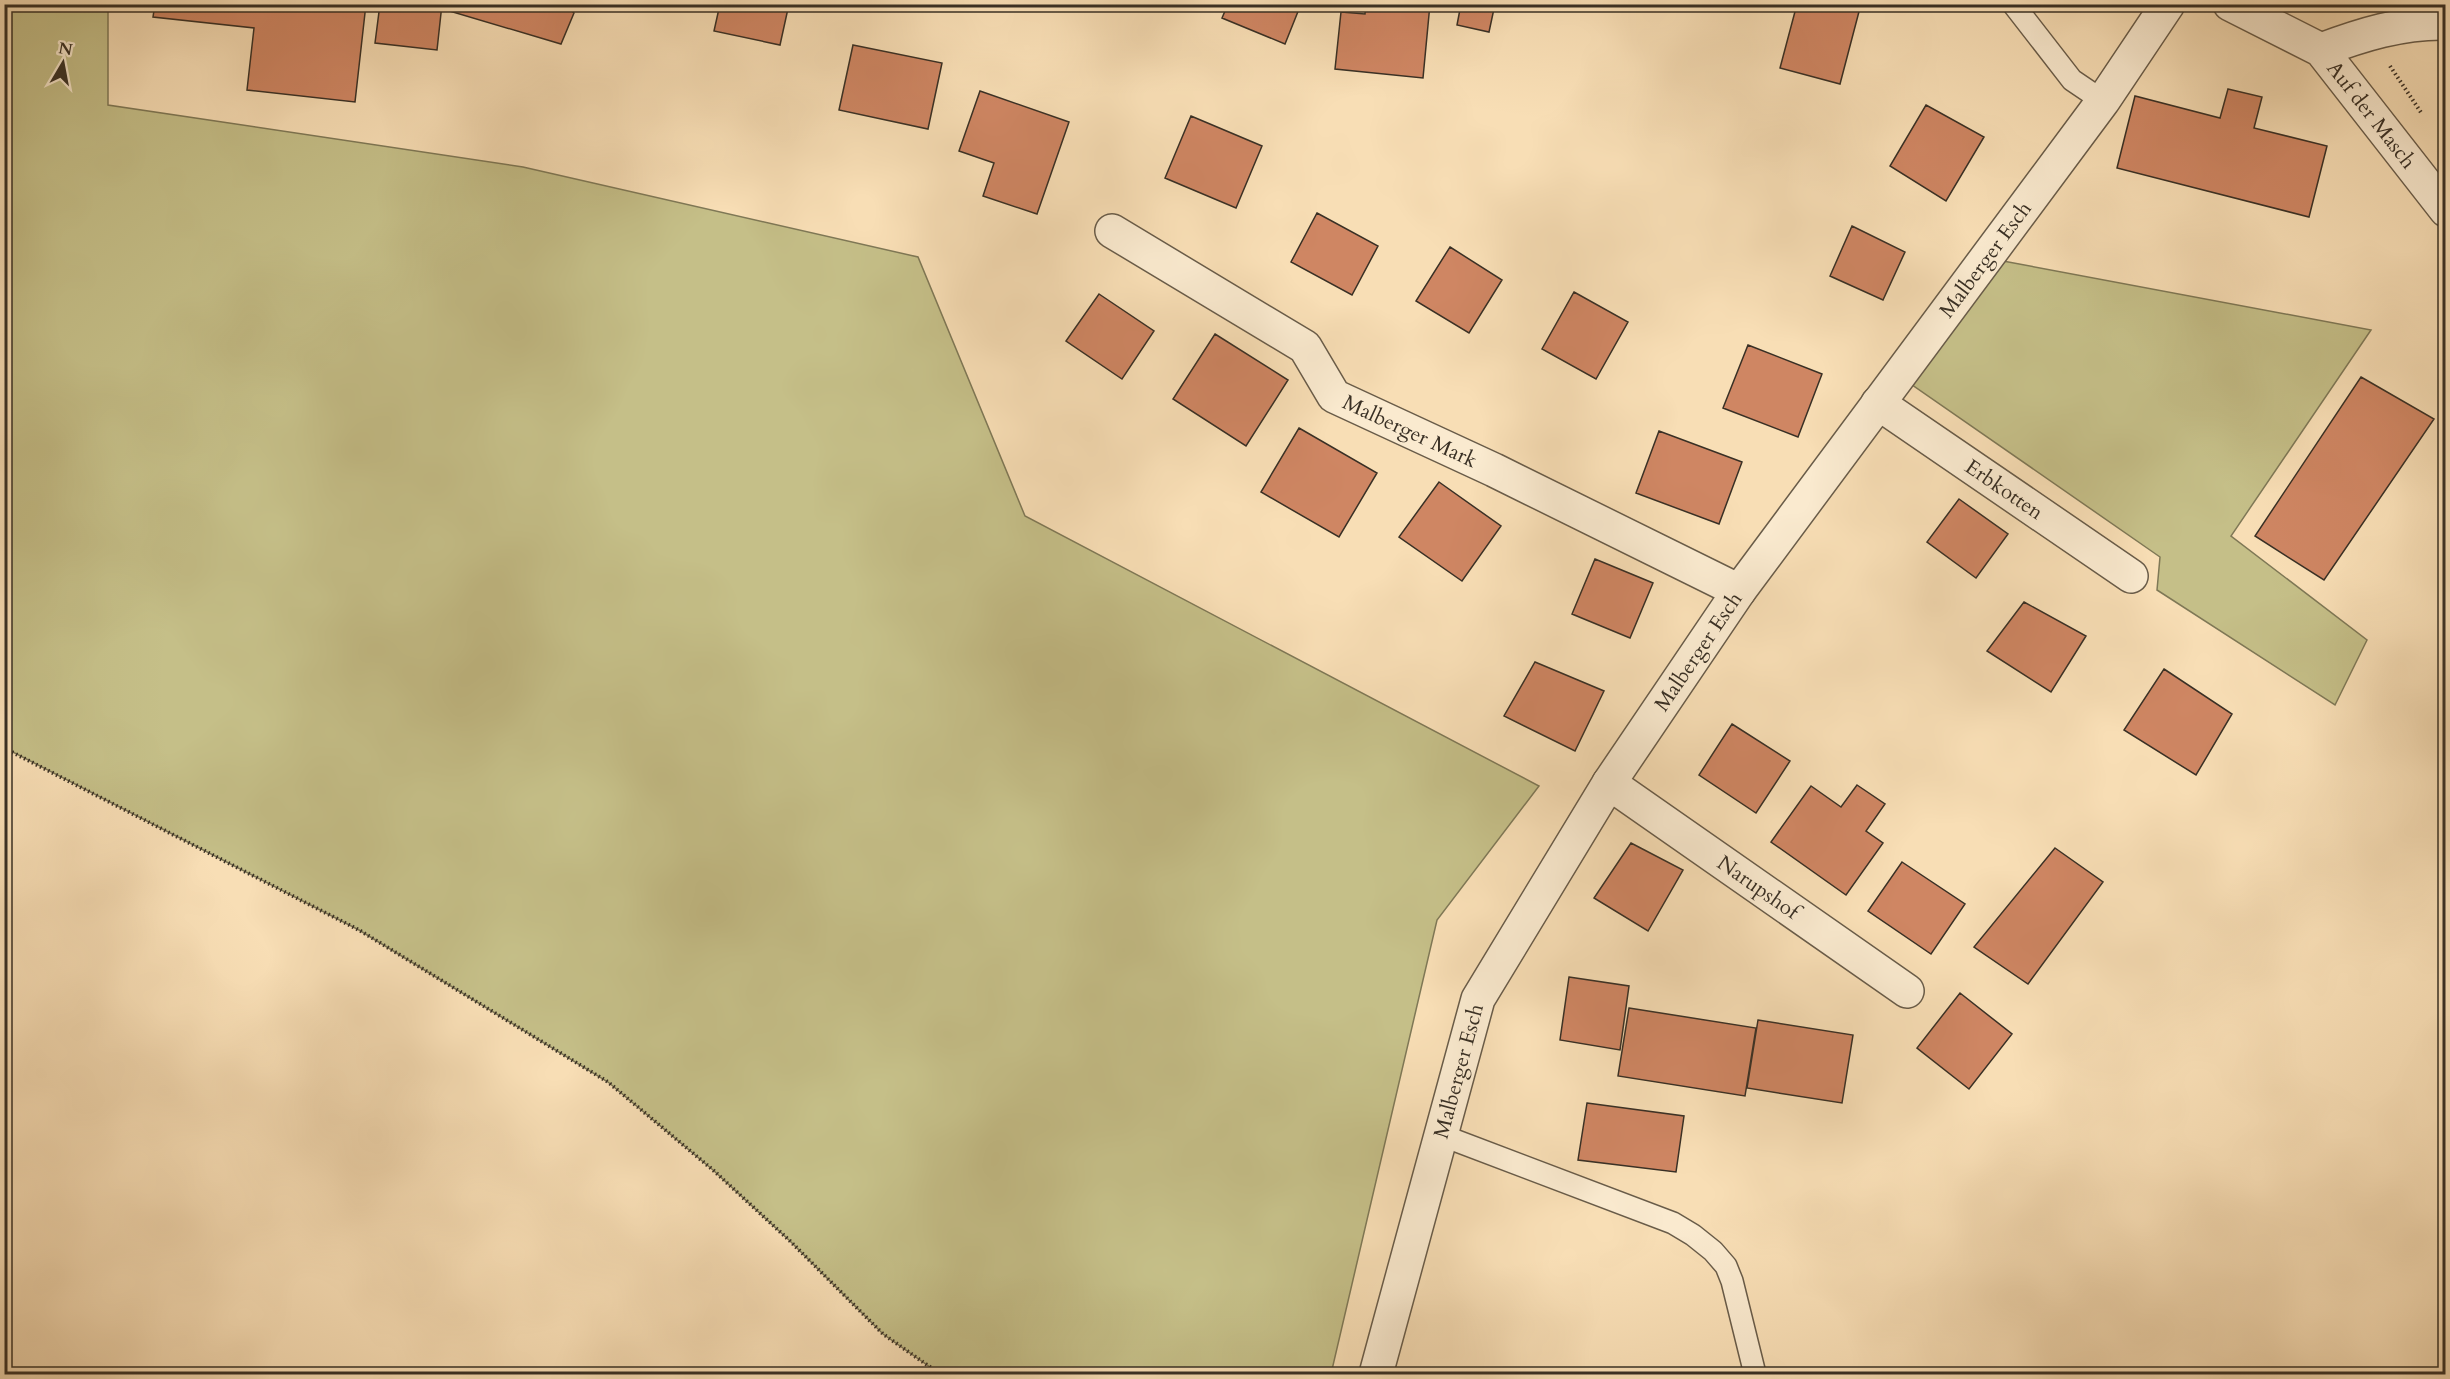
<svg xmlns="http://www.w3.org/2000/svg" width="2450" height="1379" font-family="Cardo,serif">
  <rect width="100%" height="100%" fill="#f8deb5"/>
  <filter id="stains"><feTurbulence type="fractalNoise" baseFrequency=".00333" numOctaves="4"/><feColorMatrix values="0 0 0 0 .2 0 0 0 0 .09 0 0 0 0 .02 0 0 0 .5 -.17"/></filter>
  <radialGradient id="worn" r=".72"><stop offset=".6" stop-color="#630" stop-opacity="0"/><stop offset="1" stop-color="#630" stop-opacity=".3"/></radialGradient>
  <!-- green -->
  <path fill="#c5bf88" stroke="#7f7856" stroke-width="1.5" d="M4,5h104v100l415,62 395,90 107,259 514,270 -102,134 -106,454h-391l-57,-40 -93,-93 -77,-71 -105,-88 -249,-152 -354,-182z
    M2003,261l368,69 -140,206 136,104 -32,65 -178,-115 3,-33 -252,-175z"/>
  <!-- building -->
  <path fill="#cf8663" stroke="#393025" stroke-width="1.5" d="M155,4h211l-11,98 -108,-12 7,-62 -101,-11z
    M380,4h62l-5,46 -62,-7z
    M447,4h117l10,9 -13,31 -115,-34z
    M720,4h69l-9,41 -66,-14z
    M1228,4h73l-16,40 -63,-26z
    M1366,4h64l-7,74 -88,-9 6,-57 24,2z
    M1461,4h34l-6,28 -32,-7z
    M1797,4h64l-21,80 -60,-16z
    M853,45l89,18 -14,66 -89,-19z
    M2228,89l34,8 -8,31 73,18 -18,71 -192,-49 18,-72 85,22z
    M980,91l89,31 -32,92 -54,-18 11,-33 -35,-12z
    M1926,105l58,32 -38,64 -56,-35z
    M1191,116l71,30 -26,62 -71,-30z
    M1317,213l61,33 -26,49 -61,-33z
    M1852,226l53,26 -22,48 -53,-24z
    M1450,247l52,33 -33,53 -53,-32z
    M1574,292l54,30 -32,57 -54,-30z
    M1099,294l55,37 -32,48 -56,-38z
    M1215,334l73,46 -42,66 -73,-47z
    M1748,345l74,29 -24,63 -75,-29z
    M2361,377l73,42 -110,161 -69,-44z
    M1299,428l78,45 -38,64 -78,-45z
    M1659,431l83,31 -23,62 -83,-31z
    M1439,482l62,44 -39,55 -63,-44z
    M1959,499l49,35 -32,44 -49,-36z
    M1595,559l58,24 -23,55 -58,-24z
    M2024,602l62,34 -35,56 -64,-41z
    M1535,662l69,29 -29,60 -71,-35z
    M2164,669l68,45 -36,61 -72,-45z
    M1732,724l58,37 -34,52 -57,-38z
    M1857,785l28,19 -19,27 17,12 -37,52 -75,-53 40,-56 30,21z
    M1631,843l52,27 -35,61 -54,-33z
    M2055,848l48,34 -75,102 -54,-37z
    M1902,862l63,42 -34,50 -63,-43z
    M1569,977l60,9 -9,64 -60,-10z
    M1960,993l52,41 -43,55 -52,-41z
    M1629,1008l127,20 -11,68 -127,-20z
    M1758,1020l95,15 -11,68 -95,-15z
    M1587,1103l97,13 -8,56 -98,-12z"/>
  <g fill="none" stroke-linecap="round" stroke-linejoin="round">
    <!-- service casing -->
    <g stroke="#695c49" stroke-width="24">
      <path id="service" d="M2013,4l59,76 31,21
        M1441,1135l232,88 20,12 20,16 13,15 6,15 23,93"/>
    </g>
    <!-- minor casing -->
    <g stroke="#695c49" stroke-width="36">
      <g id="minor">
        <path id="s1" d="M2230,4l91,46 125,160"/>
        <path d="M2321,50c40,-15 81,-28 125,-27"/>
        <path id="s2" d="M1112,231l193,116 29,49 160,74 245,121"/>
        <path id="s3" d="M1878,403l253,173"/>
        <path id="s4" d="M1609,783l298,208"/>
        <path id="s5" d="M1376,1374l102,-375 131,-216 130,-192 364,-490 65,-97"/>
      </g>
    </g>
    <!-- path -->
    <path stroke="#393025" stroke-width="4" stroke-dasharray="1.5 3" stroke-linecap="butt" d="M2390,66l32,48
      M4,748l355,182 249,152 105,88 77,71 93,93 57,40"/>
    <!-- service -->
    <use href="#service" stroke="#faeacf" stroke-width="21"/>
    <!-- minor -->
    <use href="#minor" stroke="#faeacf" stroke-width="33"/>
  </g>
  <g text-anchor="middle" stroke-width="5" stroke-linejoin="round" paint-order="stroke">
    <!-- street labels -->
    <g font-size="21" fill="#393025" stroke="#faeacf">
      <text dy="7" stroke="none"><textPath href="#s1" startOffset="184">Auf der Masch</textPath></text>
      <text dy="7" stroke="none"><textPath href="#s5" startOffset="1286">Malberger Esch</textPath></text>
      <text dy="7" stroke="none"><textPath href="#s2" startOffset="366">Malberger Mark</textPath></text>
      <text dy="7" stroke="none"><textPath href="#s3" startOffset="153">Erbkotten</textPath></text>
      <text dy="7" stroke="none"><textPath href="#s5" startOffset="800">Malberger Esch</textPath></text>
      <text dy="7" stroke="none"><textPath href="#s4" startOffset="182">Narupshof</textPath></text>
      <text dy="7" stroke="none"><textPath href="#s5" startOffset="314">Malberger Esch</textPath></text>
    </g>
  </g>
  <!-- margin -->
  <rect width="2450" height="1379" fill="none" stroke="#f8deb5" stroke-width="24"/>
  <rect x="6" y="6" width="2438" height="1367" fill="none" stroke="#393025" stroke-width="3"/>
  <rect x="12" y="12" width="2426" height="1355" fill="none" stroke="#393025" stroke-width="1.5"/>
  <!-- north arrow -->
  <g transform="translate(63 63) rotate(10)" stroke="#faeacf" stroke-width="4.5" paint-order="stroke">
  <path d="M0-4.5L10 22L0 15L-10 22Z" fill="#393025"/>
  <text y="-9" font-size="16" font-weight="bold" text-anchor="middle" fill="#393025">N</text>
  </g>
  <rect width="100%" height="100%" filter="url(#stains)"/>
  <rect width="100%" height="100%" fill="url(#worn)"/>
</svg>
